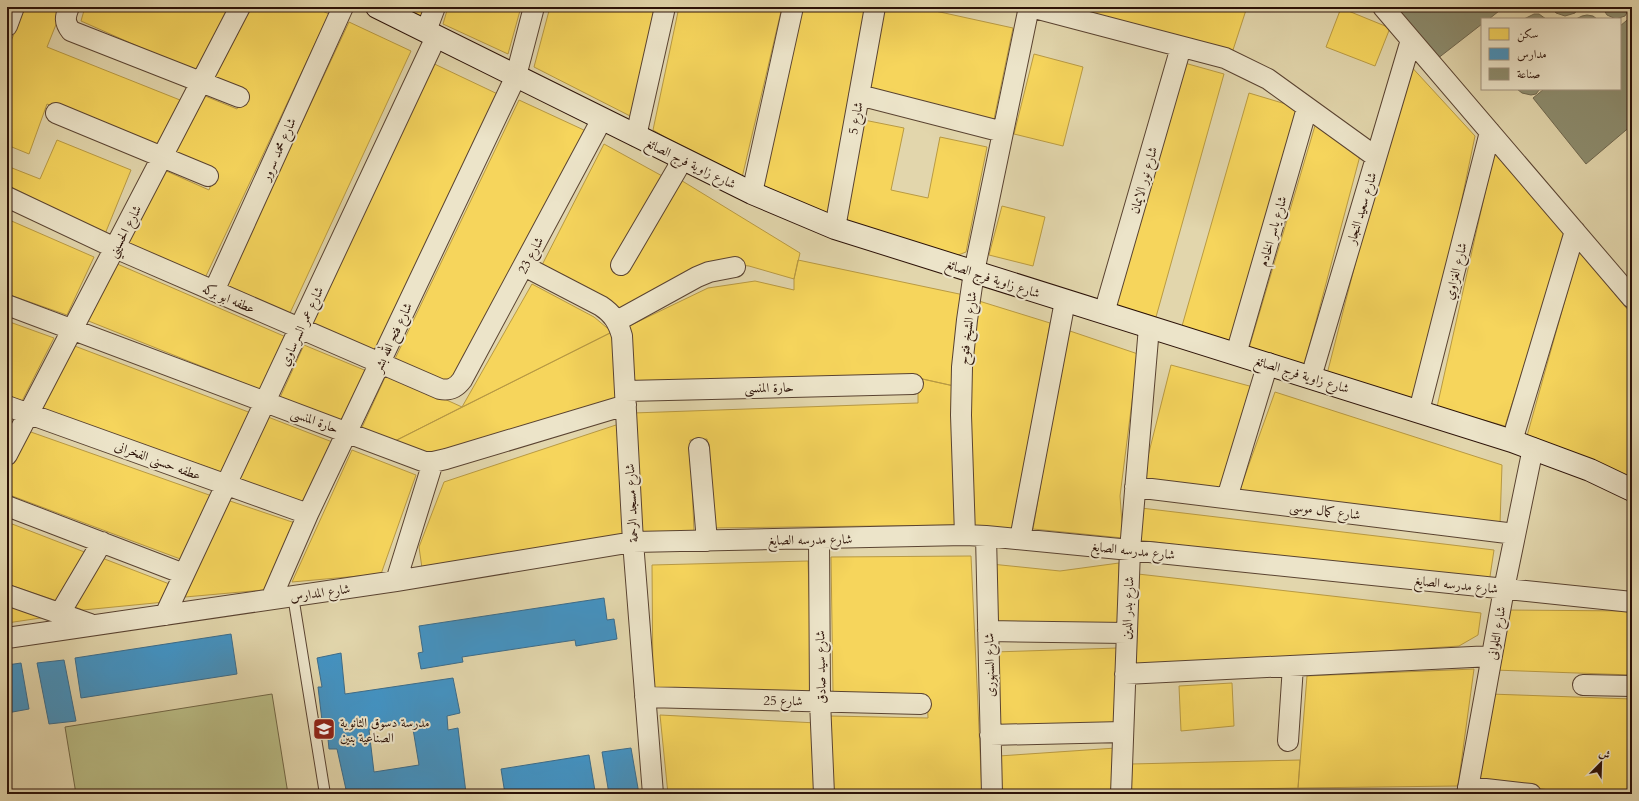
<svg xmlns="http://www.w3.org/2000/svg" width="1639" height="801" font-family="Cardo,Amiri,serif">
  <rect width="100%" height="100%" fill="#e2d6ac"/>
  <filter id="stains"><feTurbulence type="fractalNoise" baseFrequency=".005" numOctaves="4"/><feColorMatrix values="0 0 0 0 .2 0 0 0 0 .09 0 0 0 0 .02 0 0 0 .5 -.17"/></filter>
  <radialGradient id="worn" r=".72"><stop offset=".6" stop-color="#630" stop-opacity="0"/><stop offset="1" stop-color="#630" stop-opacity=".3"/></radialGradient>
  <!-- green -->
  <path fill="#b9bc85" stroke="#726746" d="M272,694l16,100h-212l-11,-67z"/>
  <!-- homes -->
  <path fill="#f6d55c" stroke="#b99a43" d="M25,7h38l-16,40 133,53 -21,48 -112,-44 -18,50 -22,-9v-94z
    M85,7h145l-32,66 -117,-52z
    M251,7h63l15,7 -124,264 -83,-36 42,-72 45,20 7,-19 -44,-18 33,-57 32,13 8,-18 -31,-14z
    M399,7h28l-3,13z
    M448,7h73l-13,47 -65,-30z
    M550,7h110l-24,112 -102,-52z
    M679,7h103l-41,175 -88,-52z
    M800,7h65l-38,214 -70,-30z
    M885,7h32l96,21 -20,96 -128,-33z
    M1068,7h179l-14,43z
    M1341,8l49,20 -15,38 -49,-19z
    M349,22l62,29 -121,262 -64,-28z
    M1034,54l49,13 -20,79 -49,-12z
    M426,60l78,37 -126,257 -68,-31z
    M1181,62l43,12 -68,243 -41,-12z
    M1407,62l68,74 -55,265 -94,-23z
    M1249,93l50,15 -69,240 -50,-15z
    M519,100l67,31 -136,254 -58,-20z
    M1317,119l44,33 -58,218 -56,-15z
    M864,120l40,8 -13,62 37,8 12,-61 47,10 -21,105 -13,5 -108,-31z
    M57,140l74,30 -26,64 -98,-49v-19l33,13z
    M604,144l60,33 15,2 121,74 -6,26 -45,-13 -31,-3 -98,45 -79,-41z
    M1494,153l72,81 -61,192 -68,-19z
    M1002,206l43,11 -12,49 -44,-11z
    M7,219l87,38 -27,58 -60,-21z
    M1579,250l53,65v172l-105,-51z
    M798,260l166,35 -10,91 -36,-8 -286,5 -5,-56 81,-39 47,-7 39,9v-11z
    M115,263l171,74 -25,53 -175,-70z
    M532,284l62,33 18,15 -150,75z
    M979,301l71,22 -34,206 -49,-1 1,-162z
    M7,321l47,17 -33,65 -14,-5z
    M1067,330l71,24 -18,142 3,42 -90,-9z
    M612,332l8,71 -184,53 -51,-10z
    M72,345l179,68 -27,60 -185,-65z
    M304,345l65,27 -27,54 -64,-24z
    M1171,365l86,23 -34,102 -81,-10z
    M387,373l75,34 -77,39 -26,-12z
    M918,378l36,8 1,139 -244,3 -4,-89 -17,1 4,91 -55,1 -6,-119 285,-10z
    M1275,392l227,73 -2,59 -261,-32z
    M268,417l72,28 -34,67 -72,-25z
    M7,422l6,2 -6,10z
    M622,423l7,111 -207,34 -3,-21 25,-65z
    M28,431l184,65 -29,64 -176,-66v-25z
    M352,450l64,25 -35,99 -89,8z
    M227,500l74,25 -26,64 -90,8z
    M1141,508l353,42 -5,33 -351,-43z
    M7,522l80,31 -30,48 -50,-17z
    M971,556l11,238h-149l-3,-78 98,2 -1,-23 -94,-3 -2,-135z
    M102,558l70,27 -7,17 -82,8 -11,-4z
    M808,561l5,132 -160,-3 -1,-125z
    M1119,563l1,66 -126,2 -3,-67 69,7z
    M1138,574l343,39 -3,22 -19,11 -323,22z
    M7,600l47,16 -47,7z
    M1503,610l129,1v64l-138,-5z
    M1118,648l-3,77 -118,4 -3,-77z
    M1474,669l-16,117 -160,2 9,-112z
    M1232,683l2,43 -53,5 -2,-45z
    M1490,694l142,5v95h-50l-105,-13z
    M660,715l157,8v71h-149z
    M1116,748l-4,46h-111l-2,-38z
    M1300,760l-2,28 -167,3v-27z"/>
  <!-- schools -->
  <path fill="#4393c3" stroke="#3c6c8b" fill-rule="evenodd" d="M604,598l3,22 7,-1 3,20 -41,7 -1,-6 -113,17 1,5 -42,7 -3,-16 5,-1 -4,-26z
    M231,634l6,40 -156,24 -6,-40z
    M341,653l4,41 108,-16 7,35 -13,3 1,14 10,-2 8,65 -119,1 -10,-45h-8l-2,-20h-4l-5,-42h4l-5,-29zM412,723l7,42 -45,7 -5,-42z
    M64,660l12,61 -27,3 -12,-61z
    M21,663l8,46 -22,4v-48z
    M631,748l8,46h-30l-7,-42z
    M589,755l6,36 -16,3h-74l-4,-25z"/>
  <!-- industry -->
  <path fill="#8c8c6e" stroke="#6f674f" d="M1393,7h111l-15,12h-7v5l-45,35z
    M1551,7h27l-3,6 -10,3 -9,-3z
    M1602,7h28l-5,9 -9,3 -9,-4z
    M1534,14h5l7,5h-22z
    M1587,15l6,1 4,3h-21l6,-3z
    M1632,16v109l-46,39 -53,-66 11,-9h76v-63z
    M1517,89h23l-4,5 -5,1 -9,-2z"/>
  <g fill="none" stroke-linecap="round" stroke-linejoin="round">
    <!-- lane casing -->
    <g stroke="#5a4331" stroke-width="12">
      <path id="lane" d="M293,596l32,198"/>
    </g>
    <!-- street casing -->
    <g stroke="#5a4331" stroke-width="22">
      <path id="street" d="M69,7c-4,10 -5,15 2,24l168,66
        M1031,7l194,51 43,21 108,78
        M1383,7l249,291
        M7,26l7,-19
        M426,31l9,-24
        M859,95l144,37
        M56,113l152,63
        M636,136l29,-129
        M752,193l41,-186
        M7,197l108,51 325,141c10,2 16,-1 22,-9l140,-261
        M835,228l40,-221
        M621,265l62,-106
        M524,266l77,40c12,8 17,16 21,30l11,206 20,252
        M214,291l129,-284
        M7,305l418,157h8l13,-3 180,-54
        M1104,313l77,-266
        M617,321l80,-44 12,-5 26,-5
        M1236,354l71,-246
        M1311,377l100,-337
        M626,391l287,-7
        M7,406l301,108
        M1419,411l71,-279
        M1512,441l63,-210
        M699,448l8,93
        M7,455l233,-448
        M1135,487l380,47
        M1227,498l41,-135
        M7,506l177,68
        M965,535l-4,-120 1,-48 5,-47 7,-48 55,-265
        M986,536l6,258
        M819,539l1,162 4,93
        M1020,539l45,-238
        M396,581l37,-119
        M7,595l83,29
        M271,599l37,-85 208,-438 18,-69
        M60,613l42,-71
        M165,615l271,-578
        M988,631l138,2
        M7,638l389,-57 237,-39 332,-7 21,1 144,14 502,52
        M1125,674l367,-18
        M1583,685l49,1
        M645,697l276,7
        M990,735l133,-3
        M1288,741l5,-75
        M1468,787l63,7
        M1121,794l9,-244 19,-223
        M1467,794l37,-205 29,-141"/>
    </g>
    <!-- secondary casing -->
    <g stroke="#2c1208" stroke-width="24">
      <path id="secondary" d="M377,7l375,186 83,35 677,213 78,29 42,20"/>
    </g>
    <!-- lane -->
    <use href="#lane" stroke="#ece4c9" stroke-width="10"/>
    <!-- street -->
    <use href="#street" stroke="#ece4c9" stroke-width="20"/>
    <!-- secondary -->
    <use href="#secondary" stroke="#ece4c9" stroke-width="22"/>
  </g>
  <!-- icons -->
  <defs>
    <g id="school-square" transform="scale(1.15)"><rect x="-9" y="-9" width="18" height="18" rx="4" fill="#8f2418" stroke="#ece4c9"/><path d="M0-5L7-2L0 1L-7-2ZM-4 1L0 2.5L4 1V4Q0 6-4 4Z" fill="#fff"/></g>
  </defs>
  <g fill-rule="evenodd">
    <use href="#school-square" x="324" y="729"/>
  </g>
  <g text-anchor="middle" stroke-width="4" stroke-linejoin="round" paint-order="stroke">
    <!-- street labels -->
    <g font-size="13" fill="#2c1208" stroke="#ece4c9">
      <text transform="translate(855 118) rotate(-80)" y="5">شارع 5</text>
      <text transform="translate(278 149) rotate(-66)" y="5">شارع محمد سرور</text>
      <text transform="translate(691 163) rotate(26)" y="5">شارع زاوية فرج الصائغ</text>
      <text transform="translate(1143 180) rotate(-74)" y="5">شارع نور الايمان</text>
      <text transform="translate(1361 208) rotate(-73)" y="5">شارع سعيد النجار</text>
      <text transform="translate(124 231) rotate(-62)" y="5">شارع الحسيني</text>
      <text transform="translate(1272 231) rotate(-74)" y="5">شارع ياسر الخادم</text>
      <text transform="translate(530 255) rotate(-62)" y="5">شارع 23</text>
      <text transform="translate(1455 271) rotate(-76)" y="5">شارع الغزاوي</text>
      <text transform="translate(993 278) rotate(18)" y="5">شارع زاوية فرج الصائغ</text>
      <text transform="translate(229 298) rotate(23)" y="5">عطفه ابو بركه</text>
      <text transform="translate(301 326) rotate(-65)" y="5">شارع عمر السرساوي</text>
      <text transform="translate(967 328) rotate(-83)" y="5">شارع الشيخ فتوح</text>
      <text transform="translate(392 337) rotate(-65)" y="5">شارع فتح الله بشر</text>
      <text transform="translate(1302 374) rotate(17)" y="5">شارع زاوية فرج الصائغ</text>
      <text transform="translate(769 387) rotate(-1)" y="5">حارة المنسى</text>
      <text transform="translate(315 420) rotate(20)" y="5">حارة المنسى</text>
      <text transform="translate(158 460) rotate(20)" y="5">عطفه حسنى الفخرانى</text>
      <text transform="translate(631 503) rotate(-93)" y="5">شارع مسجد الرحمة</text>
      <text transform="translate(1325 510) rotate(7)" y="5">شارع كمال موسى</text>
      <text transform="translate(810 539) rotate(-1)" y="5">شارع مدرسه الصايغ</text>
      <text transform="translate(1133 550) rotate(6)" y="5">شارع مدرسه الصايغ</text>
      <text transform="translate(1456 584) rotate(6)" y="5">شارع مدرسه الصايغ</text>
      <text transform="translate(320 592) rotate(-8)" y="5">شارع المدارس</text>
      <text transform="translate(1127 608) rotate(-87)" y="5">شارع بدر الدين</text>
      <text transform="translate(1496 633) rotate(-80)" y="5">شارع التلوانى</text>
      <text transform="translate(989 665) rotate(-91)" y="5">شارع السنهورى</text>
      <text transform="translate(820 667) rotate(-91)" y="5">شارع سيد صادق</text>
      <text transform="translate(783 700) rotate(1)" y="5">شارع 25</text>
    </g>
    <!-- poi labels -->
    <g font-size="13" fill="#2c1208" stroke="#ece4c9" text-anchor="start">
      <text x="340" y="727">مدرسة دسوق الثانوية<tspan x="340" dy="15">الصناعية بنين</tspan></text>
    </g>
  </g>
  <!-- margin -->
  <rect width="1639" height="801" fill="none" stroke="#e2d6ac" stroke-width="24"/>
  <rect x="8" y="8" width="1623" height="785" fill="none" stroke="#2c1208" stroke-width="2"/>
  <rect x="12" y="12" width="1615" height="777" fill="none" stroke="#2c1208"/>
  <!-- legend -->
  <rect x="1481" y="18" width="140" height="72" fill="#ece4c9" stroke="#9f907c"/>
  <rect x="1489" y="28" width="20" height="12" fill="#f6d55c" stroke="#9f907c"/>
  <text x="1517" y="38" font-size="12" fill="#2c1208">سكن</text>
  <rect x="1489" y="48" width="20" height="12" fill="#4393c3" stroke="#9f907c"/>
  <text x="1517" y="58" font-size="12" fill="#2c1208">مدارس</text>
  <rect x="1489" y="68" width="20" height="12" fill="#8c8c6e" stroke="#9f907c"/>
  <text x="1517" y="78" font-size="12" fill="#2c1208">صناعة</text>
  <!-- north arrow -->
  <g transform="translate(1601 763) rotate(23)" stroke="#ece4c9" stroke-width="3" paint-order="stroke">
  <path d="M0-3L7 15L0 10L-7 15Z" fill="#2c1208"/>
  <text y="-6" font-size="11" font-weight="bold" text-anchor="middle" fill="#2c1208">ش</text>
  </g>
  <rect width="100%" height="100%" filter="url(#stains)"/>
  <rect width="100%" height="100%" fill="url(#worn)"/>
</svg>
